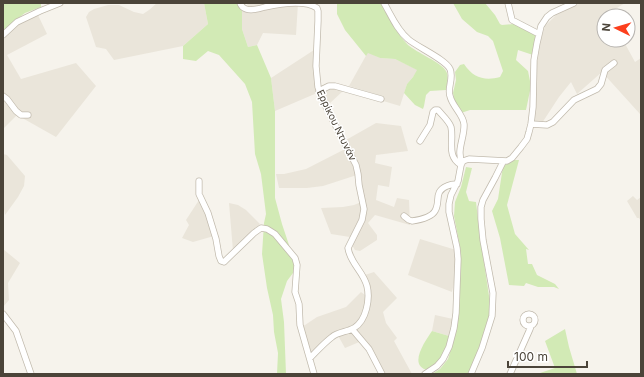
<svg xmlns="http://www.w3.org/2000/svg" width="644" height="377" font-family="Inter,sans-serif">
  <rect width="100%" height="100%" fill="#f6f3ec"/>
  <!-- residential -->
  <path fill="#eae5da" d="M157,3h47l4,21 -25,22 -69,14 -8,-11 -10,-2 -10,-30 3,-5 5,-3 14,-4h11l15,7 9,2 6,-4z
    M248,3h50l-2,32 -33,-2 -6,12 -9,2 -6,-18v-18l8,2 -3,-9z
    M581,3h44l-16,10 1,3h-6v24h19l12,22 6,-4v56h-1l-38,-42 -25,22 -6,-12 -12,15 -17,26h-7l2,-60 4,-24 4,-13 11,-11z
    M38,15l9,19 -40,21 14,24 55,-16 20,23 -40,51 -39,-22 -14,14v-91l16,-14z
    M314,50l-1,13 2,19 2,11 -42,18 -4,-33z
    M368,52l12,6 15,1 23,11 -5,7 -6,7 -7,22 -20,-6 2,-4 -33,-10z
    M334,87l10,3 -16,15 -6,-12 7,-5z
    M376,123l25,3 7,25 -32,4 -1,8 17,4 -3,20 -11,-2 -2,15 18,7 3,-9 12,2 1,25 -35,-10 -7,8 9,12v5l-17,11 -5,-1 -3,-5 2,-5 -4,-3 -19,-3 -10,-26 22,-1 11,-2 10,-4 -4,-27 -37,12 -16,2h-28l-3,-14h8l22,-5 43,-22 -3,-7z
    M3,154l4,1 18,21 -1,10 -6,11 -13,18 -2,-11z
    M633,196l4,4 4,-3v24l-2,-3h-2l-10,-17z
    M199,200l6,8 9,28 -21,6 -11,-4 7,-13 -3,-5z
    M229,203l9,2 8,5 14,14 -27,27z
    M420,239l36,11 -1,28 -3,14 -44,-17z
    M3,249l17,14 -12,20 1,17 -6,7z
    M374,272l23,26 -14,14 3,11 11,15 -3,3 18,33h-29l-19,-34 -19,8 -9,-16 -7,4 -18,17 -2,-4 -7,-22 15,-10 29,-10 15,-15 8,6 -1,-13 -3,-10z
    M435,315l18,4 -4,17 -17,-5z"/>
  <!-- green -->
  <path fill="#d2eab5" d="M3,3h38v4l-16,6 -8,6 -14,12z
    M204,3h34l4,8v18l6,18 9,-2 14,33 4,33v87l7,26 12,36 1,5 -2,8 -6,8 -6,18 3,23 2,52h-9l1,-21 -4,-21 -1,-17 -6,-27 -5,-34 2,-31 2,-9 -5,-40 -6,-20 -3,-52 -7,-18 -26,-29 -11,-4 -12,10 -13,-2v-13l25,-22z
    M337,3h44c8,14 15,30 27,42 8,7 34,18 38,26 3,5 1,13 0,19l-16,1 -4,4 -2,11 -1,3 -8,-4 -11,-12 3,-9 6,-7 4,-7 -22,-11 -15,-1 -12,-5 -2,3 -21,-26 -8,-16z
    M453,3h32l10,12 5,9 2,1 12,-1 24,11 -5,20 -15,-5 -2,10 12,11 3,15 -5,24h-56l-9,3 -6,-9 -2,-11 3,-13 -1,-8 5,-7 4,-1c9,14 21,17 36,13l3,-6 -10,-30 -5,-5 -11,-4 -15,-13z
    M514,160h5l-12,45 8,29 14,16 -3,-1 2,15h4l5,11 18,9 4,5 -5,-2h-16l-12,-4 -2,3 -15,-1 -9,-47 -8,-27 6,-12 5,-33z
    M466,167l6,1 -6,24 3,9 7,1 4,34 11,73c-4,22 -14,44 -22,65h-37l8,-5 8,-10 4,-13 5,-22 4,-59 -1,-18 -6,-31 1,-14 6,-15z
    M565,329l4,18 8,27h-40l18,-6 -10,-27z
    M432,331l17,5c-1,9 -5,21 -12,28 -3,2 -6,4 -9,6 -21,-4 -2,-30 4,-39z"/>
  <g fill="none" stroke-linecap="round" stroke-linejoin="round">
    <!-- minor casing -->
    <g stroke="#c2bbae" stroke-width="7">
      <path id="minor" d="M240,3c1,3 3,5 6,6 6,2 13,0 19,-2 14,-3 40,-7 52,1l1,3v10l-2,45 2,21 7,18 31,60 2,9 1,11 5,24 -2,11 -14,28c2,15 15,23 19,38 3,12 0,34 -13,42 -7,4 -16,4 -22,9 -8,6 -15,14 -22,21
        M384,3c7,12 13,27 24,36 9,8 37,20 42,30 4,9 -3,19 0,27 2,10 13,18 14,28 1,13 -8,26 -2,39
        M508,3l4,17 27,14
        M3,35l14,-13 23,-11 20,-8
        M319,91l10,-5h6l46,13
        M3,96l4,3 9,12 5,4h7
        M531,124l16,1 6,-3 21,-22 23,-11 4,-5 4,-14 9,-7
        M420,141l10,-16 3,-13 2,-2h3c4,5 11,11 13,17 3,14 -5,29 10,38
        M199,181v13l9,19 8,26 3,17 2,5 3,1 2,-2 28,-27 7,-5 6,1 8,5 20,24 2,7 -2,27 4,12 1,21 14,49
        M404,216l5,4 3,1c7,-1 19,-3 23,-10 6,-10 -2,-19 12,-25 4,-2 6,-2 10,-2
        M3,314l13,17 15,43
        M523 320a6 6 0 1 1 12 0a6 6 0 1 1-12 0Z
        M352,329l17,20 13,25
        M425,374l12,-8 6,-7 6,-12 5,-19 2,-15 2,-54 -1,-11 -8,-36v-8l2,-9 7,-14 3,-16 2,-4 6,-2 38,2 5,-3 9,-11 6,-8 2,-7 2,-8 2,-17 1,-47 3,-17 4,-17 6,-9 5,-4 22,-10
        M471,374l11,-26 10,-32 1,-23 -10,-53 -2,-21v-12l2,-7 12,-22 8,-16
        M510,374l20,-45 1,-3"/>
    </g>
    <!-- minor -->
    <use href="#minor" stroke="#fff" stroke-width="5.5"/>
  </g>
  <g text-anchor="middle" stroke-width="3" stroke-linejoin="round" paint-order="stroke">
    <!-- street labels -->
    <g font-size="10" fill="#4b4439" stroke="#fff">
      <text transform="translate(337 125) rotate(64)" y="4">Ερρίκου Ντυνάν</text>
    </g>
  </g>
  <!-- border -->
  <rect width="644" height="377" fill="none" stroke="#4b4439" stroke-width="8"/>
  <!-- north arrow -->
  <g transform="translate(616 28) rotate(275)"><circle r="19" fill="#ffffff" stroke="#b7b4b0"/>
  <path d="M0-3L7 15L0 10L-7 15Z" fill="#fc3f1d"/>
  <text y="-6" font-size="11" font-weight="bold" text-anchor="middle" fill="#4b4439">N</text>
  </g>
  <!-- scale -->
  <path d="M508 361v6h79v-6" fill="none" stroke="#4b4439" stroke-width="2"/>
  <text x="514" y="361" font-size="12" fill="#4b4439" stroke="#ffffff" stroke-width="3" paint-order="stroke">100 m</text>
</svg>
